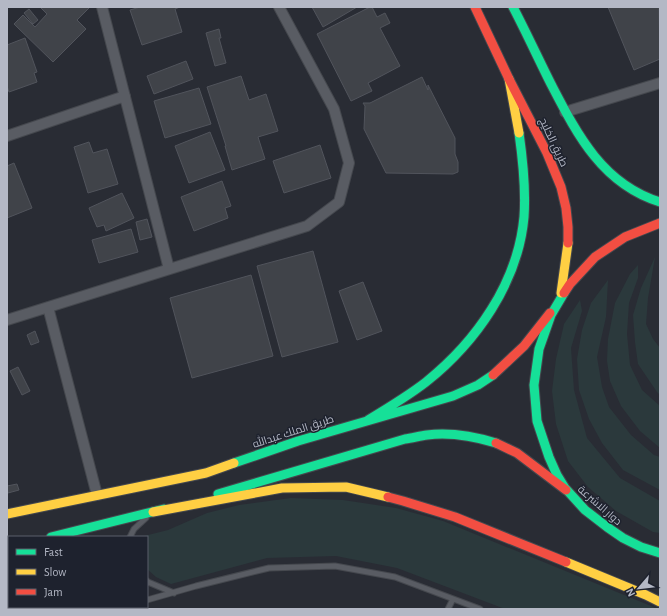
<svg xmlns="http://www.w3.org/2000/svg" width="667" height="616" font-family="'Alegreya Sans',Cairo,sans-serif">
  <rect width="100%" height="100%" fill="#292c34"/>
  <!-- green -->
  <path fill="#2b393c" d="M655,257l-7,41 -2,26 7,15 7,9v47l-3,-3 -19,-28 -3,-22 -2,-27 8,-27z
    M638,265v13l-9,25 -2,31 3,31 12,25 18,16v42l-20,-17 -19,-25 -11,-25 -3,-20 1,-22 7,-36 15,-29z
    M608,280l-2,37 -9,40 5,30 7,20 22,28 23,20 6,2v33l-37,-20 -21,-27 -13,-24 -10,-29 -2,-31 5,-29 9,-27z
    M580,300l2,11 -11,37 3,42 13,48 33,40 40,23v32l-7,-1 -37,-21 -28,-24 -20,-26 -12,-37 -4,-33 4,-32 8,-35z
    M291,498l52,2 53,8 47,13 208,85 6,3h-152l-108,-41 -61,-12 -69,2 -96,26 -15,-7 -9,-8v-32h-3v-1l24,-6 39,-17 32,-8z
    M7,583h2v24h77v2h-79z"/>
  <!-- building -->
  <path fill="#404349" stroke="#51545c" d="M40,7h48l1,1 -12,12 9,9 -33,33 -39,-38 9,-9 12,12 12,-13z
    M140,7h40l-5,2 7,23 -40,13 -12,-35z
    M312,7h45l-34,20z
    M370,7h2l5,10 8,-4 5,10 -10,5 20,38 -32,17 4,8 -21,10 -34,-67z
    M608,7h51l1,52 -26,11z
    M29,9l9,11 -5,4 -9,-11z
    M219,29l2,9h-2l7,25 -11,3 -9,-33z
    M25,38l12,34 -3,1 3,9 -28,10 -2,-6v-41z
    M186,61l7,18 -39,15 -7,-18z
    M241,76l8,24 17,-6 12,37 -20,6 7,22 -33,11 -7,-24h1l-19,-59z
    M422,77l6,13v-5l27,53v16l3,8v10l-5,2 -67,-1 -22,-44 1,-23 -2,-3h7z
    M199,88l12,36 -46,14 -11,-37z
    M210,132l15,38 -36,13 -14,-37z
    M89,142l4,11 14,-4 11,35 -30,9 -14,-46z
    M320,145l11,33 -47,15 -11,-32z
    M14,163l18,45 -25,10v-52z
    M222,181l9,25 -6,2 3,10 -34,13 -13,-34z
    M122,193l12,25 -28,13 -2,-6 -7,2 -8,-19z
    M147,219l5,18 -12,3 -4,-18z
    M131,229l7,23 -39,11 -7,-23z
    M313,251l25,91 -56,15 -25,-91z
    M251,275l22,81 -81,22 -22,-80z
    M363,282l19,49 -25,9 -18,-49z
    M35,331l4,11 -8,3 -4,-10z
    M18,367l12,24 -8,4 -12,-24z
    M17,484l2,6 -11,3 -1,-7z"/>
  <g fill="none" stroke-linecap="round" stroke-linejoin="round">
    <!-- lane casing -->
    <g stroke="#45484e" stroke-width="7">
      <path id="lane" d="M130,537l4,-8 12,-11
        M147,581l1,1 26,11
        M147,600l49,-14 73,-18 66,-2 60,11 85,32
        M125,609v-2
        M448,609l5,-10"/>
    </g>
    <!-- street casing -->
    <g stroke="#45484e" stroke-width="12">
      <path id="street" d="M102,7l67,262
        M565,112l95,-29
        M7,136l118,-40
        M48,307l49,188
        M7,320l300,-94 32,-24 10,-39 -15,-54 -55,-102"/>
    </g>
    <!-- fast casing -->
    <g stroke="#45484e" stroke-width="11">
      <path id="fast" d="M513,7c13,25 25,51 38,77 26,50 51,100 109,118
        M564,293l-13,22 -12,34 -5,36 3,36 12,36 8,18 8,13 20,22 22,17 16,11 18,9 19,6
        M368,420c20,-12 40,-24 58,-38 50,-40 92,-99 98,-165 2,-28 -1,-56 -5,-84
        M234,463l64,-22 155,-45 25,-11 15,-10
        M218,494l187,-55c7,-1 15,-3 22,-4 23,-3 46,1 69,8
        M51,537l113,-28
        M7,548l2,-1"/>
    </g>
    <!-- slow casing -->
    <g stroke="#45484e" stroke-width="11">
      <path id="slow" d="M509,79l10,54
        M561,293l7,-50
        M153,512l129,-24 64,-1 42,10
        M7,514l199,-41 28,-10
        M566,562l80,33 14,7"/>
    </g>
    <!-- jam casing -->
    <g stroke="#45484e" stroke-width="11">
      <path id="jam" d="M475,7l34,72 38,74 14,34 5,21 2,19v16
        M564,293l6,-9 25,-27 30,-20 35,-14
        M493,375l31,-29 26,-33
        M496,443l21,10 49,37
        M388,497l15,4 52,16 111,45"/>
    </g>
    <!-- lane -->
    <use href="#lane" stroke="#595c63" stroke-width="5"/>
    <!-- street -->
    <use href="#street" stroke="#595c63" stroke-width="10"/>
    <!-- fast -->
    <use href="#fast" stroke="#16e098" stroke-width="9"/>
    <!-- slow -->
    <use href="#slow" stroke="#ffcf43" stroke-width="9"/>
    <!-- jam -->
    <use href="#jam" stroke="#f24e42" stroke-width="9"/>
  </g>
  <g text-anchor="middle" stroke-width="3" stroke-linejoin="round" paint-order="stroke">
    <!-- street labels -->
    <g font-size="11" fill="#b4b8c5" stroke="#1e222e">
      <text transform="translate(554 142) rotate(65)" y="4">طريق الخليج</text>
      <text transform="translate(293 431) rotate(-18)" y="4">طريق الملك عبدالله</text>
      <text transform="translate(600 505) rotate(41)" y="4">دوار الاشرعة</text>
    </g>
  </g>
  <!-- border -->
  <rect width="667" height="616" fill="none" stroke="#b4b8c5" stroke-width="16"/>
  <!-- legend -->
  <rect x="8" y="536" width="140" height="72" fill="#1e222e" stroke="#5a5e6a"/>
  <rect x="16" y="549" width="20" height="6" fill="#16e098" stroke="#5a5e6a"/>
  <text x="44" y="556" font-size="12" fill="#b4b8c5">Fast</text>
  <rect x="16" y="569" width="20" height="6" fill="#ffcf43" stroke="#5a5e6a"/>
  <text x="44" y="576" font-size="12" fill="#b4b8c5">Slow</text>
  <rect x="16" y="589" width="20" height="6" fill="#f24e42" stroke="#5a5e6a"/>
  <text x="44" y="596" font-size="12" fill="#b4b8c5">Jam</text>
  <!-- north arrow -->
  <g transform="translate(639 588) rotate(242)" stroke="#1e222e" stroke-width="3" paint-order="stroke">
  <path d="M0-3L7 15L0 10L-7 15Z" fill="#b4b8c5"/>
  <text y="-6" font-size="11" font-weight="bold" text-anchor="middle" fill="#b4b8c5">N</text>
  </g>
</svg>
